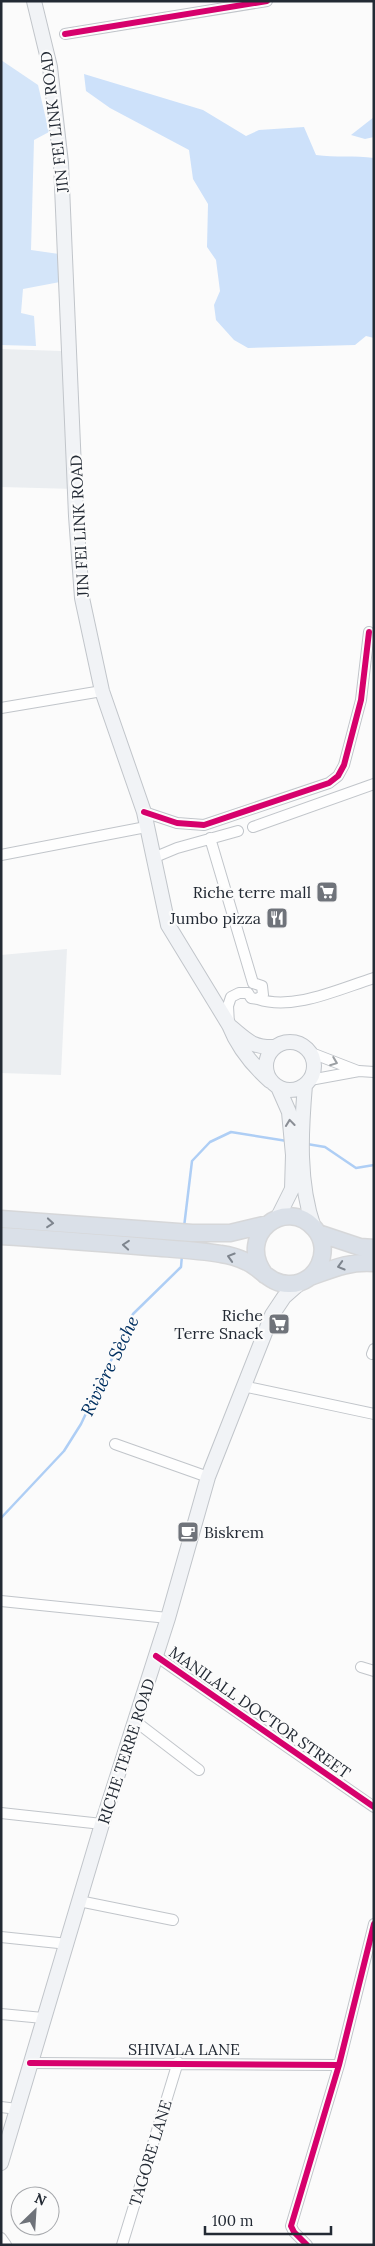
<svg xmlns="http://www.w3.org/2000/svg" width="375" height="2246" font-family="Lora,serif">
  <rect width="100%" height="100%" fill="#fbfbfb"/>
  <!-- built -->
  <path fill="#ebeef1" d="M1,349l60,2 14,138 -74,-2z
    M67,949l-6,126 -60,-2v-118z"/>
  <!-- green -->
  <path fill="#d4e5f9" d="M1,60l37,25 11,47 -15,8 -3,110 28,4 1,28 -37,7 -2,24 13,3 2,30 -35,-1z"/>
  <!-- forest -->
  <path fill="#cde1fa" d="M84,74l119,36 43,26 13,-6 45,-3 12,28c19,3 39,0 58,3v180l-8,-2 -11,9 -107,3 -14,-8 -18,-20 -2,-15 6,-14 -4,-31 -9,-13 1,-43 -15,-25 -4,-29 -79,-42 -24,-17z
    M374,117v20l-9,2 -14,-4z"/>
  <g fill="none" stroke-linecap="round" stroke-linejoin="round">
    <!-- stream -->
    <path stroke="#aecef5" stroke-width="2.5" d="M307,1144l18,3 31,21 18,-3
      M184,1227l8,-66 18,-19 21,-10 56,9
      M1,1518l63,-67 17,-27 52,-110 48,-47 1,-12"/>
    <!-- minor casing -->
    <g stroke="#c1c5ca" stroke-width="12">
      <path id="minor" d="M65,34l202,-33
        M1,708l101,-17
        M144,812l33,11 27,2 125,-42 9,-7 6,-11 17,-65 8,-68
        M253,827l121,-43
        M210,838l43,145
        M1,855l145,-28
        M153,858l24,-10 61,-17
        M258,999c35,12 81,-10 116,-21
        M229,1024l-1,-18 3,-9 8,-4h9l3,5 7,1 5,-4 -1,-9 -9,-3
        M309,1052l49,19
        M310,1080l49,-9 15,1
        M372,1354l2,-5
        M243,1386l131,28
        M115,1444l93,33
        M1,1601l167,17
        M156,1656l218,151
        M361,1667l13,4
        M135,1721l64,49
        M1,1813l101,11
        M79,1901l94,19
        M1,1937l67,7
        M1,2014l42,4
        M30,2063l309,2
        M1,2107l16,2
        M1,2238l5,7
        M122,2245l56,-183
        M307,2245l-13,-13 -3,-6 48,-161 35,-141"/>
    </g>
    <!-- secondary casing -->
    <g stroke="#c1c5ca" stroke-width="16">
      <path id="secondary" d="M34,1l16,66 11,96 15,353 6,82 20,93 42,121 24,113 61,100c9,23 23,40 41,56
        M231,1027c17,14 22,21 44,20
        M266 1066a24 24 0 1 1 48 0a24 24 0 1 1-48 0Z
        M305,1085c-4,47 -7,97 9,143
        M277,1219l15,-30 1,-34 -4,-43 -11,-25
        M1,2163l101,-339 66,-206 40,-141 64,-162 12,-18 17,-15"/>
    </g>
    <!-- trunk casing -->
    <g stroke="#d6d7d9" stroke-width="19">
      <path id="trunk" d="M1,1219l191,14h38l38,-9
        M318,1233l42,14 14,1
        M1,1236c50,3 99,7 148,11 24,2 49,3 72,7 8,1 18,4 26,8 15,7 24,23 43,22 27,0 43,-34 25,-55 -29,-34 -80,6 -50,46
        M310,1277c22,-8 40,-16 64,-14"/>
    </g>
    <!-- minor -->
    <use href="#minor" stroke="#fefefe" stroke-width="10"/>
    <!-- secondary -->
    <use href="#secondary" stroke="#f1f3f6" stroke-width="14"/>
    <!-- trunk -->
    <use href="#trunk" stroke="#dae0e8" stroke-width="16"/>
    <!-- cycleway casing -->
    <g stroke="#fbfbfb" stroke-width="9">
      <path id="cycleway" d="M65,34l202,-33
        M144,812l33,11 27,2 125,-42 9,-7 6,-11 17,-65 8,-68
        M156,1656l218,151
        M30,2063l309,2
        M307,2245l-13,-13 -3,-6 48,-161 35,-141"/>
    </g>
    <!-- cycleway -->
    <use href="#cycleway" stroke="#d6006c" stroke-width="6"/>
  </g>
  <!-- one-way arrows -->
  <defs><path id="oneway-chevron" d="M-2-3.5L2.5 0L-2 3.5" fill="none" stroke-width="1.6" stroke-linecap="round" stroke-linejoin="round" transform="scale(1.25)"/></defs>
  <use stroke="#9b9fa3" href="#oneway-chevron" transform="translate(334 1062) rotate(21)"/>
  <use stroke="#8a8e95" href="#oneway-chevron" transform="translate(290 1123) rotate(-96)"/>
  <g stroke="#7e858e">
    <use href="#oneway-chevron" transform="translate(50 1223) rotate(5)"/>
    <use href="#oneway-chevron" transform="translate(126 1245) rotate(-175)"/>
    <use href="#oneway-chevron" transform="translate(231 1257) rotate(-163)"/>
    <use href="#oneway-chevron" transform="translate(341 1266) rotate(164)"/>
  </g>
  <!-- icons -->
  <defs>
    <g id="supermarket-square" transform="scale(1.125)"><rect x="-9" y="-9" width="18" height="18" rx="4" fill="#6f737a" stroke="#fbfbfb"/><path d="M-6-5.5h2.5l.6 2H6L4.5 2H-2.5L-4.4-4H-6ZM-1.5 3.2a1.3 1.3 0 1 0 .1 0ZM3 3.2a1.3 1.3 0 1 0 .1 0Z" fill="#fff"/></g>
    <g id="restaurant-square" transform="scale(1.125)"><rect x="-9" y="-9" width="18" height="18" rx="4" fill="#6f737a" stroke="#fbfbfb"/><path d="M-5-6h1v4h1v-4h1v4h1v-4h1v5L-1.5 .5V6h-2V.5L-5-1ZM5-6V6H3V1.5H1.5Q1.5-4 5-6Z" fill="#fff"/></g>
    <g id="cafe-square" transform="scale(1.125)"><rect x="-9" y="-9" width="18" height="18" rx="4" fill="#6f737a" stroke="#fbfbfb"/><path d="M-5.5-4.5H6V0H3Q3 3.5 0 3.5H-2.5Q-5.5 3.5-5.5 0ZM3-3.2v2h1.7v-2ZM-6 4.5H4V6H-6Z" fill="#fff"/></g>
  </defs>
  <g fill-rule="evenodd">
    <use href="#supermarket-square" x="327" y="892"/>
    <use href="#restaurant-square" x="277" y="918"/>
    <use href="#supermarket-square" x="279" y="1324"/>
    <use href="#cafe-square" x="188" y="1532"/>
  </g>
  <g text-anchor="middle" stroke-width="4.5" stroke-linejoin="round" paint-order="stroke">
    <!-- street labels -->
    <g font-size="16" fill="#232a34" stroke="#fbfbfb">
      <text transform="translate(54 122) rotate(-97)" y="6">JIN FEI LINK ROAD</text>
      <text transform="translate(79 526) rotate(-93)" y="6">JIN FEI LINK ROAD</text>
      <text transform="translate(260 1712) rotate(35)" y="6">MANILALL DOCTOR STREET</text>
      <text transform="translate(126 1751) rotate(-72)" y="6">RICHE TERRE ROAD</text>
      <text x="184" y="2055">SHIVALA LANE</text>
      <text transform="translate(150 2153) rotate(-73)" y="6">TAGORE LANE</text>
    </g>
    <!-- poi labels -->
    <g font-size="16" fill="#232a34" stroke="#fbfbfb" text-anchor="end">
      <text x="311" y="898">Riche terre mall</text>
      <text x="261" y="924">Jumbo pizza</text>
      <text x="263" y="1321">Riche<tspan x="263" dy="18">Terre Snack</tspan></text>
      <text x="204" y="1538" text-anchor="start">Biskrem</text>
    </g>
    <!-- water labels -->
    <g font-size="18" font-style="italic" fill="#003061" stroke="#fbfbfb">
      <text transform="translate(110 1366) rotate(-64)" y="6">Rivière Sèche</text>
    </g>
  </g>
  <!-- border -->
  <rect width="375" height="2246" fill="none" stroke="#232a34" stroke-width="5"/>
  <!-- north arrow -->
  <g transform="translate(35 2211) rotate(25)"><circle r="24" fill="#fbfbfb" stroke="#a5a7ab"/>
  <path d="M0-4L9 19L0 12L-9 19Z" fill="#6f737a"/>
  <text y="-8" font-size="14" font-weight="bold" text-anchor="middle" fill="#232a34">N</text>
  </g>
  <!-- scale -->
  <path d="M205 2226v8h126v-8" fill="none" stroke="#232a34" stroke-width="2.5"/>
  <text x="212" y="2226" font-size="15" fill="#232a34" stroke="#fbfbfb" stroke-width="4" paint-order="stroke">100 m</text>
</svg>
